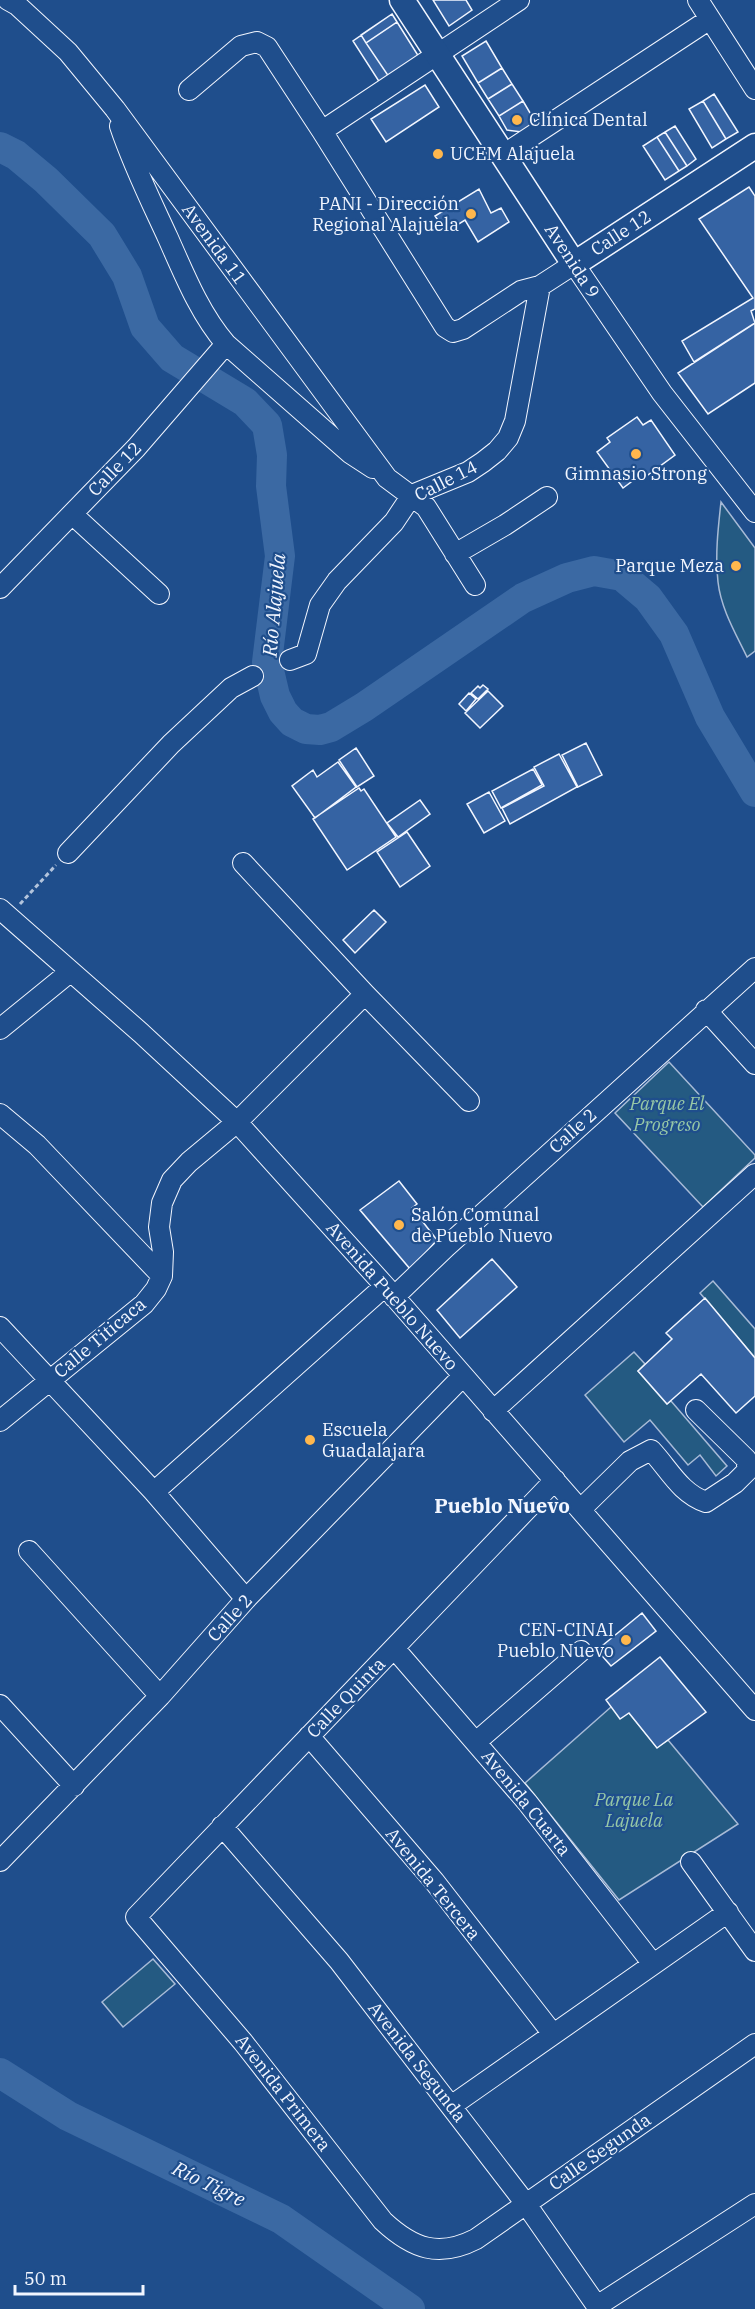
<svg xmlns="http://www.w3.org/2000/svg" width="755" height="2309" font-family="'IBM Plex Serif',serif">
  <rect width="100%" height="100%" fill="#1f4e8c"/>
  <!-- green -->
  <path fill="#245a82" stroke="#a8bbd7" stroke-width="1.5" d="M721,502l34,46v103l-8,6c-11,-23 -26,-48 -29,-75 -3,-27 0,-53 3,-80z
    M669,1062l86,93v3l-52,49 -88,-94z
    M713,1281l42,48v29l-55,-65z
    M634,1352l11,12 -7,7 29,33 4,-3 56,65 -11,10 -16,-21 -12,10 -38,-45 -26,22 -39,-47z
    M611,1707l18,6 28,34 11,-7 70,84 -119,76 -94,-117z
    M153,1959l22,25 -52,43 -21,-25z"/>
  <g fill="none" stroke-linecap="round" stroke-linejoin="round">
    <!-- river -->
    <path stroke="#3b69a3" stroke-width="30" d="M0,147l16,8 30,25 56,55 25,41 18,51 27,31 73,44 22,23 5,30 -1,31 9,70 -13,106 8,34 8,16 9,10 14,7 14,1 11,-3 33,-20 159,-109 44,-20 27,-7 28,5 26,22 26,36 36,83 45,75
      M0,2073l68,43 213,103 129,90"/>
  </g>
  <!-- building -->
  <path fill="#3563a3" stroke="#f2f6ff" stroke-width="1.5" d="M433,0h33l6,10 -23,16z
    M392,14l5,8 -31,21 -5,-8z
    M392,14l27,43 -39,26 -27,-42z
    M397,22l22,35 -30,20 -23,-34z
    M486,41l16,27 -24,15 -16,-27z
    M502,68l10,16 -24,15 -10,-16z
    M512,84l11,17 -24,15 -11,-17z
    M425,85l14,22 -53,35 -15,-23z
    M714,94l24,38 -12,7 -23,-38z
    M523,101l13,22 -14,9 -15,-2 -8,-14z
    M703,101l23,38 -14,9 -23,-39z
    M675,126l21,33 -9,7 -22,-34z
    M665,132l22,34 -8,5 -22,-34z
    M657,137l22,34 -14,9 -22,-34z
    M749,187l6,9v113l-4,2 4,12 -61,39 -12,-21 71,-43 -54,-79z
    M479,189l12,24 10,-5 8,14 -31,20 -13,-22 -19,12 -11,-16z
    M755,323v60l-47,31 -30,-41z
    M637,417l6,8 8,-5 24,35 -34,25 -3,-3 -15,11 -26,-36 13,-10 -3,-4z
    M483,685l5,4 -10,10 -7,-6 7,-7 2,2z
    M488,691l15,15 -23,22 -15,-15z
    M469,693l7,6 -10,12 -7,-7z
    M586,743l16,32 -24,12 -16,-32z
    M356,748l18,28 -17,11 -18,-27z
    M559,754l18,33 -67,37 -8,-16 42,-22 -10,-19z
    M338,762l18,25 -41,31 -23,-32 21,-16 4,7z
    M533,769l9,16 -41,23 -9,-17z
    M359,788l2,3 3,-2 32,48 -49,33 -34,-51z
    M489,792l16,29 -21,12 -17,-29z
    M420,800l10,14 -32,23 -11,-14z
    M407,832l23,34 -30,21 -23,-35z
    M374,910l12,12 -31,31 -12,-13z
    M399,1181l18,23 -5,4 25,32 -26,30 -51,-60z
    M492,1259l25,28 -57,51 -23,-28z
    M705,1298l50,60v38l-19,17 -35,-39 -34,30 -29,-33 34,-32 -6,-6z
    M642,1613l14,18 -45,35 -14,-16z
    M660,1657l46,55 -49,36 -28,-35 -9,6 -14,-19z"/>
  <g fill="none" stroke-linecap="round" stroke-linejoin="round">
    <!-- minor casing -->
    <g stroke="#f2f6ff" stroke-width="22">
      <path id="minor" d="M8,0l9,5 51,47 47,57 272,369 39,29 49,78
        M698,0l57,89
        M189,90l52,-44 16,-4 10,5 55,84 123,196 8,5 10,-3 58,-38 19,-5 34,-22 88,129 93,119
        M120,126c13,39 31,75 48,112 16,36 32,76 58,106l124,109 23,15
        M322,131l197,-131
        M503,155l207,-136
        M72,514l87,80
        M455,554l50,-29 42,-28
        M0,588l136,-140 90,-104
        M290,660l16,-6 14,-49 17,-24 57,-59 18,-27 56,-23 15,-10 14,-11 11,-13 7,-17 25,-135
        M68,853l103,-109 60,-56 22,-12
        M243,863l122,131 104,107
        M0,909l141,124 96,89 148,164 370,424
        M706,1010l49,54
        M0,1029l70,-57
        M0,1114l37,31 125,131
        M394,1297l52,-50 309,-279
        M0,1327l154,165 92,107
        M493,1411l262,-237
        M0,1421l144,-117 12,-15 6,-13 1,-24 -4,-25 3,-24 10,-23 17,-18 48,-40 128,-128
        M555,1480l-419,437 107,125 140,179c30,28 56,37 93,18l279,-195
        M154,1492l231,-206
        M581,1509l49,-48 21,-11c18,19 29,43 55,52l29,-19 13,-13 -2,-11 -50,-49
        M29,1551l131,145
        M394,1648l133,154 126,162
        M0,1705l74,81
        M309,1736l125,145 119,153
        M476,1742l105,-91
        M222,1826l117,135 187,243 73,105
        M0,1861l160,-165 86,-97 216,-222
        M691,1862l64,89
        M451,2106l277,-194
        M597,2306l158,-102"/>
    </g>
    <!-- major casing -->
    <g stroke="#f2f6ff" stroke-width="27">
      <path id="major" d="M402,0l172,264 181,-118"/>
    </g>
    <!-- path -->
    <path stroke="#b3c4dc" stroke-width="3" stroke-dasharray="4.5 3" stroke-linecap="butt" d="M20,904l36,-39"/>
    <!-- minor -->
    <use href="#minor" stroke="#1f4e8c" stroke-width="20"/>
    <!-- major -->
    <use href="#major" stroke="#1f4e8c" stroke-width="24"/>
  </g>
  <!-- markers -->
  <g fill="#ffb74d" stroke="#1f4e8c" stroke-width="2">
    <circle cx="517" cy="120" r="6"/>
    <circle cx="438" cy="154" r="6"/>
    <circle cx="471" cy="214" r="6"/>
    <circle cx="636" cy="454" r="6"/>
    <circle cx="736" cy="566" r="6"/>
    <circle cx="399" cy="1225" r="6"/>
    <circle cx="310" cy="1440" r="6"/>
    <circle cx="626" cy="1640" r="6"/>
  </g>
  <g text-anchor="middle" stroke-width="4.5" stroke-linejoin="round" paint-order="stroke">
    <!-- poi labels -->
    <g font-size="18" fill="#f2f6ff" stroke="#1f4e8c" text-anchor="start">
      <text x="529" y="126">Clínica Dental</text>
      <text x="450" y="160">UCEM Alajuela</text>
      <text x="459" y="210" text-anchor="end">PANI - Dirección<tspan x="459" dy="21">Regional Alajuela</tspan></text>
      <text x="636" y="480" text-anchor="middle">Gimnasio Strong</text>
      <text x="724" y="572" text-anchor="end">Parque Meza</text>
      <text x="411" y="1221">Salón Comunal<tspan x="411" dy="21">de Pueblo Nuevo</tspan></text>
      <text x="322" y="1436">Escuela<tspan x="322" dy="21">Guadalajara</tspan></text>
      <text x="614" y="1636" text-anchor="end">CEN-CINAI<tspan x="614" dy="21">Pueblo Nuevo</tspan></text>
    </g>
    <!-- street labels -->
    <g font-size="18" fill="#f2f6ff" stroke="#1f4e8c">
      <text transform="translate(621 233) rotate(-33)" y="6">Calle 12</text>
      <text transform="translate(214 244) rotate(54)" y="6">Avenida 11</text>
      <text transform="translate(572 261) rotate(57)" y="6">Avenida 9</text>
      <text transform="translate(115 469) rotate(-46)" y="6">Calle 12</text>
      <text transform="translate(446 481) rotate(-27)" y="6">Calle 14</text>
      <text transform="translate(573 1131) rotate(-42)" y="6">Calle 2</text>
      <text transform="translate(392 1296) rotate(49)" y="6">Avenida Pueblo Nuevo</text>
      <text transform="translate(100 1338) rotate(-40)" y="6">Calle Titicaca</text>
      <text transform="translate(230 1618) rotate(-48)" y="6">Calle 2</text>
      <text transform="translate(346 1698) rotate(-46)" y="6">Calle Quinta</text>
      <text transform="translate(526 1803) rotate(51)" y="6">Avenida Cuarta</text>
      <text transform="translate(433 1884) rotate(51)" y="6">Avenida Tercera</text>
      <text transform="translate(417 2062) rotate(52)" y="6">Avenida Segunda</text>
      <text transform="translate(283 2093) rotate(52)" y="6">Avenida Primera</text>
      <text transform="translate(600 2152) rotate(-35)" y="6">Calle Segunda</text>
    </g>
    <!-- park labels -->
    <g font-size="18" font-style="italic" fill="#97c8a6" stroke="#1f4e8c">
      <text x="667" y="1110">Parque El<tspan x="667" dy="21">Progreso</tspan></text>
      <text x="634" y="1806">Parque La<tspan x="634" dy="21">Lajuela</tspan></text>
    </g>
    <!-- water labels -->
    <g font-size="20" font-style="italic" fill="#f2f6ff" stroke="#1f4e8c">
      <text transform="translate(274 605) rotate(-85)" y="7">Río Alajuela</text>
      <text transform="translate(209 2184) rotate(26)" y="7">Río Tigre</text>
    </g>
    <!-- neighbourhood labels -->
    <g font-size="20" font-weight="bold" fill="#f2f6ff" stroke="#1f4e8c">
      <text x="502" y="1513">Pueblo Nuevo</text>
    </g>
  </g>
  <!-- scale -->
  <path d="M15 2285v9h128v-9" fill="none" stroke="#f2f6ff" stroke-width="3"/>
  <text x="24" y="2285" font-size="18" fill="#f2f6ff" stroke="#1f4e8c" stroke-width="4.5" paint-order="stroke">50 m</text>
</svg>
